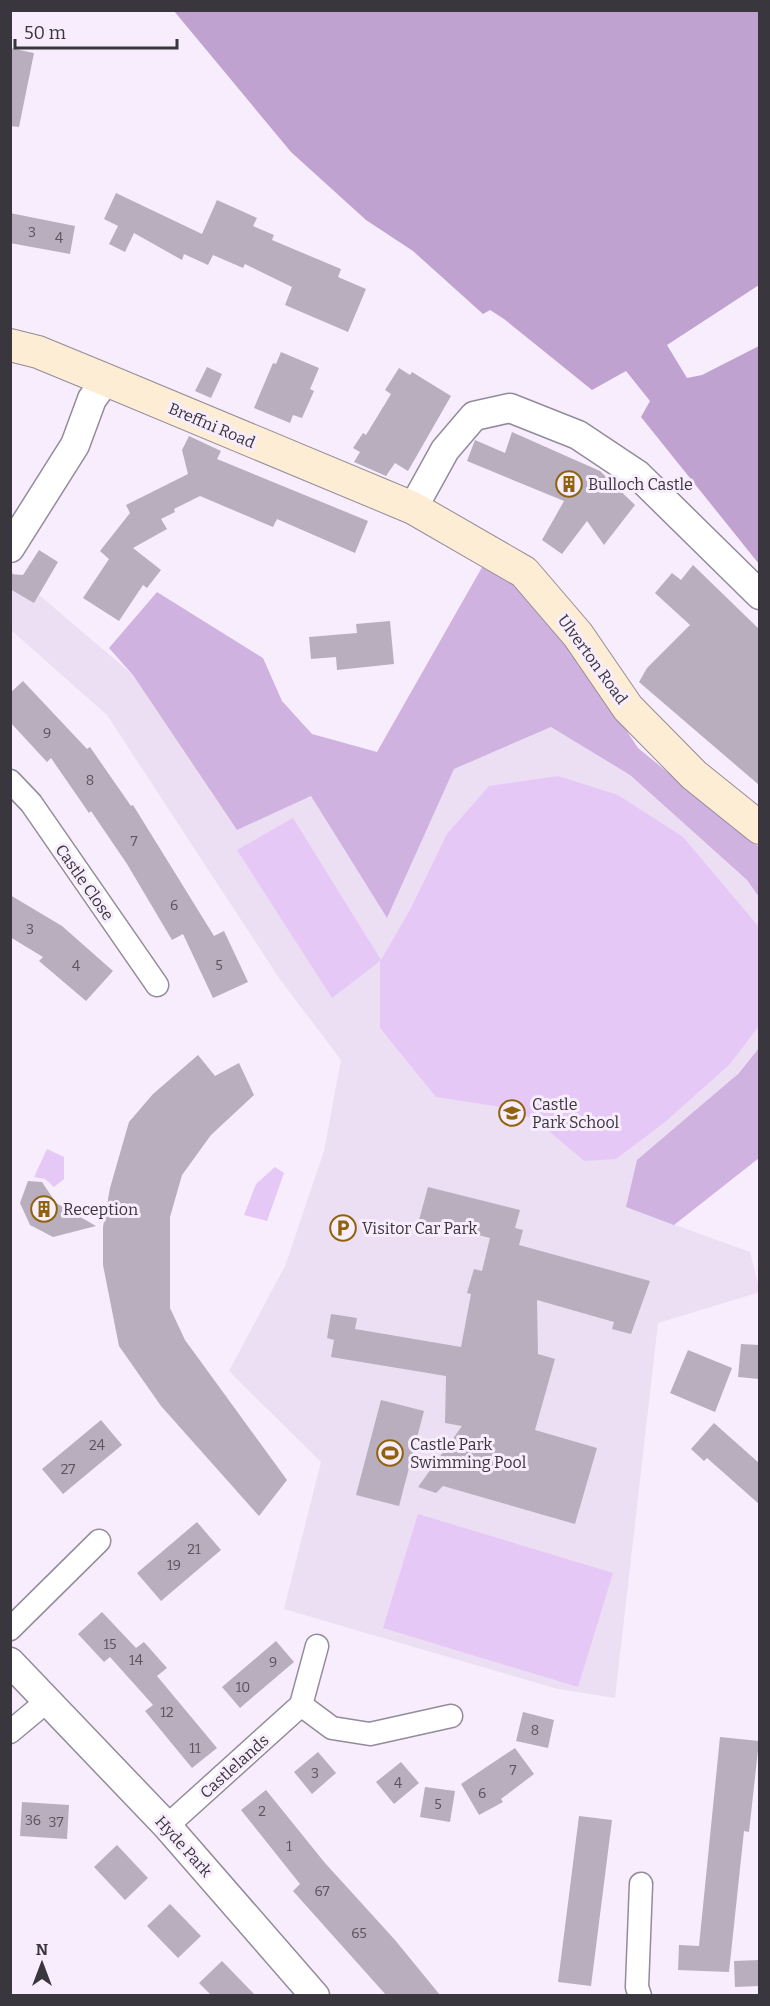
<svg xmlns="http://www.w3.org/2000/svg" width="770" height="2006" font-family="Bitter,serif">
  <rect width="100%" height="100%" fill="#f7edfd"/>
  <!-- built -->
  <path fill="#ecdef3" d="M11,571l122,104 104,155 74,-34 76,122 67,-149 97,-42 79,48 117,105 12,17v151l-133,159 124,45 10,40 -102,31 -43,375 -57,-9 -274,-80 37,-147 -92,-91 56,-105 39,-115 17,-91 -62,-82 -172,-263 -96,-85z"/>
  <!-- green -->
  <path fill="#e6c8f6" d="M558,776l60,19 65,42 76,90v99l-30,39 -64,57 -49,37 -32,2 -41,-35 -28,-17 -79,-12 -56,-69v-67l-48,37 -95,-148 56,-32 88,142 29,-50 37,-76 42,-48z
    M47,1149l17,8v22l-10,8 -9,-8 -11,-2z
    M275,1167l9,6 -17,48 -23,-6 12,-31z
    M418,1514l195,59 -35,114 -195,-59z"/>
  <!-- forest -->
  <path fill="#cfb2e0" d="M489,555l43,41 51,69 55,83 121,99v50l-12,-17 -117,-105 -79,-48 -97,42 -67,149 -76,-122 -74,34 -104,-155 -24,-27 48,-56 106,66 19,43 30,33 65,18z
    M759,1048v110l-85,67 -48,-18 11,-47 101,-86z"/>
  <!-- water -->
  <path fill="#bfa2d0" d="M174,11h585v274l-92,60 20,33 15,-3 57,-29v218l-118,-147 9,-16 -24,-30 -34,19 -88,-71 -14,-9 -7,4 -70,-63 -47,-31 -75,-68z"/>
  <!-- building -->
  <path fill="#b8aebe" d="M10,48l24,5 -15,74 -9,-1z
    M116,193l86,41 15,-34 40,18 -4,8 21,9 -2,5 69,29 -3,8 28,12 -18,43 -63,-27 7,-18 -47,-23 -2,4 -30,-13 -5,10 -24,-11 -2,6 -48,-27 -9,19 -16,-8 9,-18 -14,-7z
    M10,213l65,13 -5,28 -60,-11z
    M281,352l38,16 -9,21 4,2 -12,27 -9,-3 -3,8 -36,-15 19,-45 3,1z
    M207,367l15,7 -11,24 -16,-7z
    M399,368l11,7 2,-3 39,24 -43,75 -13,-8 -9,13 -32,-14 6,-10 -7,-4 10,-15 3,2 25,-41 -6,-4z
    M512,432l88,39 35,34 -31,40 -17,-24 -25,33 -20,-14 22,-39 -97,-40 8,-21 30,13z
    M189,436l32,15 -4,8 151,62 -13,32 -78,-34 -4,8 -73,-31 -26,13 1,3 -14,7 6,10 -34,19 28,22 -14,18 -4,-3 -24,36 -36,-23 26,-39 -9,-8 30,-38 -4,-8 62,-31 -6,-24z
    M39,550l19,12 -24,41 -24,-14v-15l13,1z
    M693,565l66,64v156l-120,-103 8,-14 43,-43 -35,-32 17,-20 9,7z
    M390,621l4,43 -57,6 -1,-13 -25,2 -2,-22 48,-4 -1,-9z
    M23,681l64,68 3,-2 41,59 2,-1 81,131 10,-5 24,51 -35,16 -30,-64 -11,6 -45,-76 -36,-53 -2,2 -38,-55 -4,4 -37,-40v-29z
    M10,895l52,31 51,45 -27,30 -47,-40 4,-4 -33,-20z
    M198,1055l17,21 24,-13 15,32 -43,40 -29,40 -12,42v91l15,32 102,140 -28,36 -98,-110 -42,-60 -16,-81v-38l7,-39 19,-66 24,-28z
    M28,1181l14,1 14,21 40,23 -43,11 -23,-12 -10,-22z
    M428,1187l92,23 -5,18 8,2 -4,15 131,36 -19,53 -19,-5 2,-7 -77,-22 1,54 17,5 -20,71 62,18 -22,76 -132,-38 -7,7 -18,-6 44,-61 -17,-3 1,-47 -115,-19 3,-17 -7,-2 4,-24 26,4 -2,11 106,18 10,-53 -4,-1 7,-24 8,2 8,-33 -71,-18z
    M741,1344l18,1v34l-21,-2z
    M688,1350l44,18 -17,44 -45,-19z
    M381,1400l43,11 -25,95 -43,-11z
    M101,1420l21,25 -59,49 -21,-25z
    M714,1423l45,40v41l-52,-46 -3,3 -13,-12z
    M197,1522l24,28 -60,51 -24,-28z
    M102,1612l34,36 8,-6 23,26 -10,8 60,72 -25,20 -47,-57 8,-6 -43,-48 -6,5 -26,-28z
    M276,1641l18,21 -54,46 -18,-21z
    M523,1712l31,8 -6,28 -32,-7z
    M720,1737l39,4 -10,91 -5,-1 -15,141 -51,-2 1,-25 20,1z
    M515,1748l19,26 -33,25 2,3 -24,13 -18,-31z
    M318,1752l18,21 -24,21 -18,-22z
    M401,1762l18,21 -25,21 -18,-22z
    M425,1787l30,4 -5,31 -30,-5z
    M266,1790l59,73 70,77 45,55h-54l-93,-104 7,-7 -59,-74z
    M22,1802l47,3 -2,34 -47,-3z
    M579,1816l33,4 -21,166 -33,-4z
    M117,1845l31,33 -23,22 -31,-33z
    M170,1904l31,32 -23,22 -31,-32z
    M759,1960v26l-24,1 -1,-26z
    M222,1961l33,34h-44l-12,-12z"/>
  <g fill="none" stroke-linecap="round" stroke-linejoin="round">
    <!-- minor casing -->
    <g stroke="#948b9a" stroke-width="25">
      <path id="minor" d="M10,781l21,22 126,182
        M10,1629l89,-88
        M301,1705l16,-59
        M10,1732l36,-30
        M167,1826l134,-121 31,23 38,6 81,-18
        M640,1996l-3,-9 4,-103"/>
    </g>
    <!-- tertiary casing -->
    <g stroke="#948b9a" stroke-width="31">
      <path id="tertiary" d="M413,508l32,-58 29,-34 36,-8 68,27 60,40 122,120
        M10,548l65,-103 17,-46 14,-19
        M10,1662l157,164 148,170"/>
    </g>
    <!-- secondary casing -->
    <g stroke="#948b9a" stroke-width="34">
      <path id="secondary" d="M10,345l28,7 68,28 307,128 111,64 54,63 50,73 66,67 66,53"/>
    </g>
    <!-- minor -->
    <use href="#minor" stroke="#fff" stroke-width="22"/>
    <!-- tertiary -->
    <use href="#tertiary" stroke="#fff" stroke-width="28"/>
    <!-- secondary -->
    <use href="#secondary" stroke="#fdedd4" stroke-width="32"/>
  </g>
  <!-- icons -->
  <defs>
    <g id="building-ring" transform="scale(1.35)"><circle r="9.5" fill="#f7edfd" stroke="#8f630a" stroke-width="1.5"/><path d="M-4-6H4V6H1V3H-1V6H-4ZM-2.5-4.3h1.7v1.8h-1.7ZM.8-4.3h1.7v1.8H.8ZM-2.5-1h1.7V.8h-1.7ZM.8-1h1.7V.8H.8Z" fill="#8f630a"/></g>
    <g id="school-ring" transform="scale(1.35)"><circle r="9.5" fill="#f7edfd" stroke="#8f630a" stroke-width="1.5"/><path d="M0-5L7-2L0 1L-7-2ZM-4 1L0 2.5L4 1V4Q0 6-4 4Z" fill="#8f630a"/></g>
    <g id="parking-ring" transform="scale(1.35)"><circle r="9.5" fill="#f7edfd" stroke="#8f630a" stroke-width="1.5"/><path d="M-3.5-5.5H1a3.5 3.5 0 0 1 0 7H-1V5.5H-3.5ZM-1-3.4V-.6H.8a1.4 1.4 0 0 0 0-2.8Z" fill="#8f630a"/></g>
    <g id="stadium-ring" transform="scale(1.35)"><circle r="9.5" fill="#f7edfd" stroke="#8f630a" stroke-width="1.5"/><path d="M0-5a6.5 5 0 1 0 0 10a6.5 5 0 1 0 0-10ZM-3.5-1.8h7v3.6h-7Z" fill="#8f630a"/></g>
  </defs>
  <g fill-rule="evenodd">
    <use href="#building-ring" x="569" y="484"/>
    <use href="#school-ring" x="512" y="1113"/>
    <use href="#building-ring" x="44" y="1209"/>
    <use href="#parking-ring" x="343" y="1228"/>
    <use href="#stadium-ring" x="390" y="1453"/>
  </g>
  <g text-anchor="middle" stroke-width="6" stroke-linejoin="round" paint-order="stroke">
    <!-- number labels -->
    <g font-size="14" fill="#5a545d">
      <text x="32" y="237">3</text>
      <text x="59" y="243">4</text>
      <text x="47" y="738">9</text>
      <text x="90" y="785">8</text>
      <text x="134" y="846">7</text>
      <text x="174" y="910">6</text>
      <text x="30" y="934">3</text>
      <text x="219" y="970">5</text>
      <text x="76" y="971">4</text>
      <text x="97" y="1450">24</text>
      <text x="68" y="1474">27</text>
      <text x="194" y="1554">21</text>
      <text x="174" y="1570">19</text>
      <text x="110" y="1649">15</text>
      <text x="136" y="1665">14</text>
      <text x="273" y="1667">9</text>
      <text x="243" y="1692">10</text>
      <text x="167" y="1717">12</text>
      <text x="535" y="1735">8</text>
      <text x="195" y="1753">11</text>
      <text x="513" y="1775">7</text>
      <text x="315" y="1778">3</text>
      <text x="398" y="1788">4</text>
      <text x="482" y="1798">6</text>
      <text x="438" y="1809">5</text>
      <text x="262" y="1816">2</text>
      <text x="33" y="1825">36</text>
      <text x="56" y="1827">37</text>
      <text x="289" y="1851">1</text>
      <text x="322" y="1896">67</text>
      <text x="359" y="1938">65</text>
    </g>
    <!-- street labels -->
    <g font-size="16" fill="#3a363d" stroke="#f7edfd">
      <text transform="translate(212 425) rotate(23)" y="6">Breffni Road</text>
      <text transform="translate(593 659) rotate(54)" y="6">Ulverton Road</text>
      <text transform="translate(85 882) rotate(55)" y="6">Castle Close</text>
      <text transform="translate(234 1766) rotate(-42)" y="6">Castlelands</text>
      <text transform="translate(184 1846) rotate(48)" y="6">Hyde Park</text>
    </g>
    <!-- poi labels -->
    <g font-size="16" fill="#3a363d" stroke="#f7edfd" text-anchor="start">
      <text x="588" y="490">Bulloch Castle</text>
      <text x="532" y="1110">Castle<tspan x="532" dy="18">Park School</tspan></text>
      <text x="63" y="1215">Reception</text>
      <text x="362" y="1234">Visitor Car Park</text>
      <text x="410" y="1450">Castle Park<tspan x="410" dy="18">Swimming Pool</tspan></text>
    </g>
  </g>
  <!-- border -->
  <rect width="770" height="2006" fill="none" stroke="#3a363d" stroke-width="24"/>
  <!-- north arrow -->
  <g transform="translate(42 1964)" stroke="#f7edfd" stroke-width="4.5" paint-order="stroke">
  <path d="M0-4.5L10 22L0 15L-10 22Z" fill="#3a363d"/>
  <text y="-9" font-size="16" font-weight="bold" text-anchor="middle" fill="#3a363d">N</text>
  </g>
  <!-- scale -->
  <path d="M15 39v9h162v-9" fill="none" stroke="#3a363d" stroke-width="3"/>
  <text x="24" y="39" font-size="18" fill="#3a363d" stroke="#f7edfd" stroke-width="4.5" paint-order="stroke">50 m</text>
</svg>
